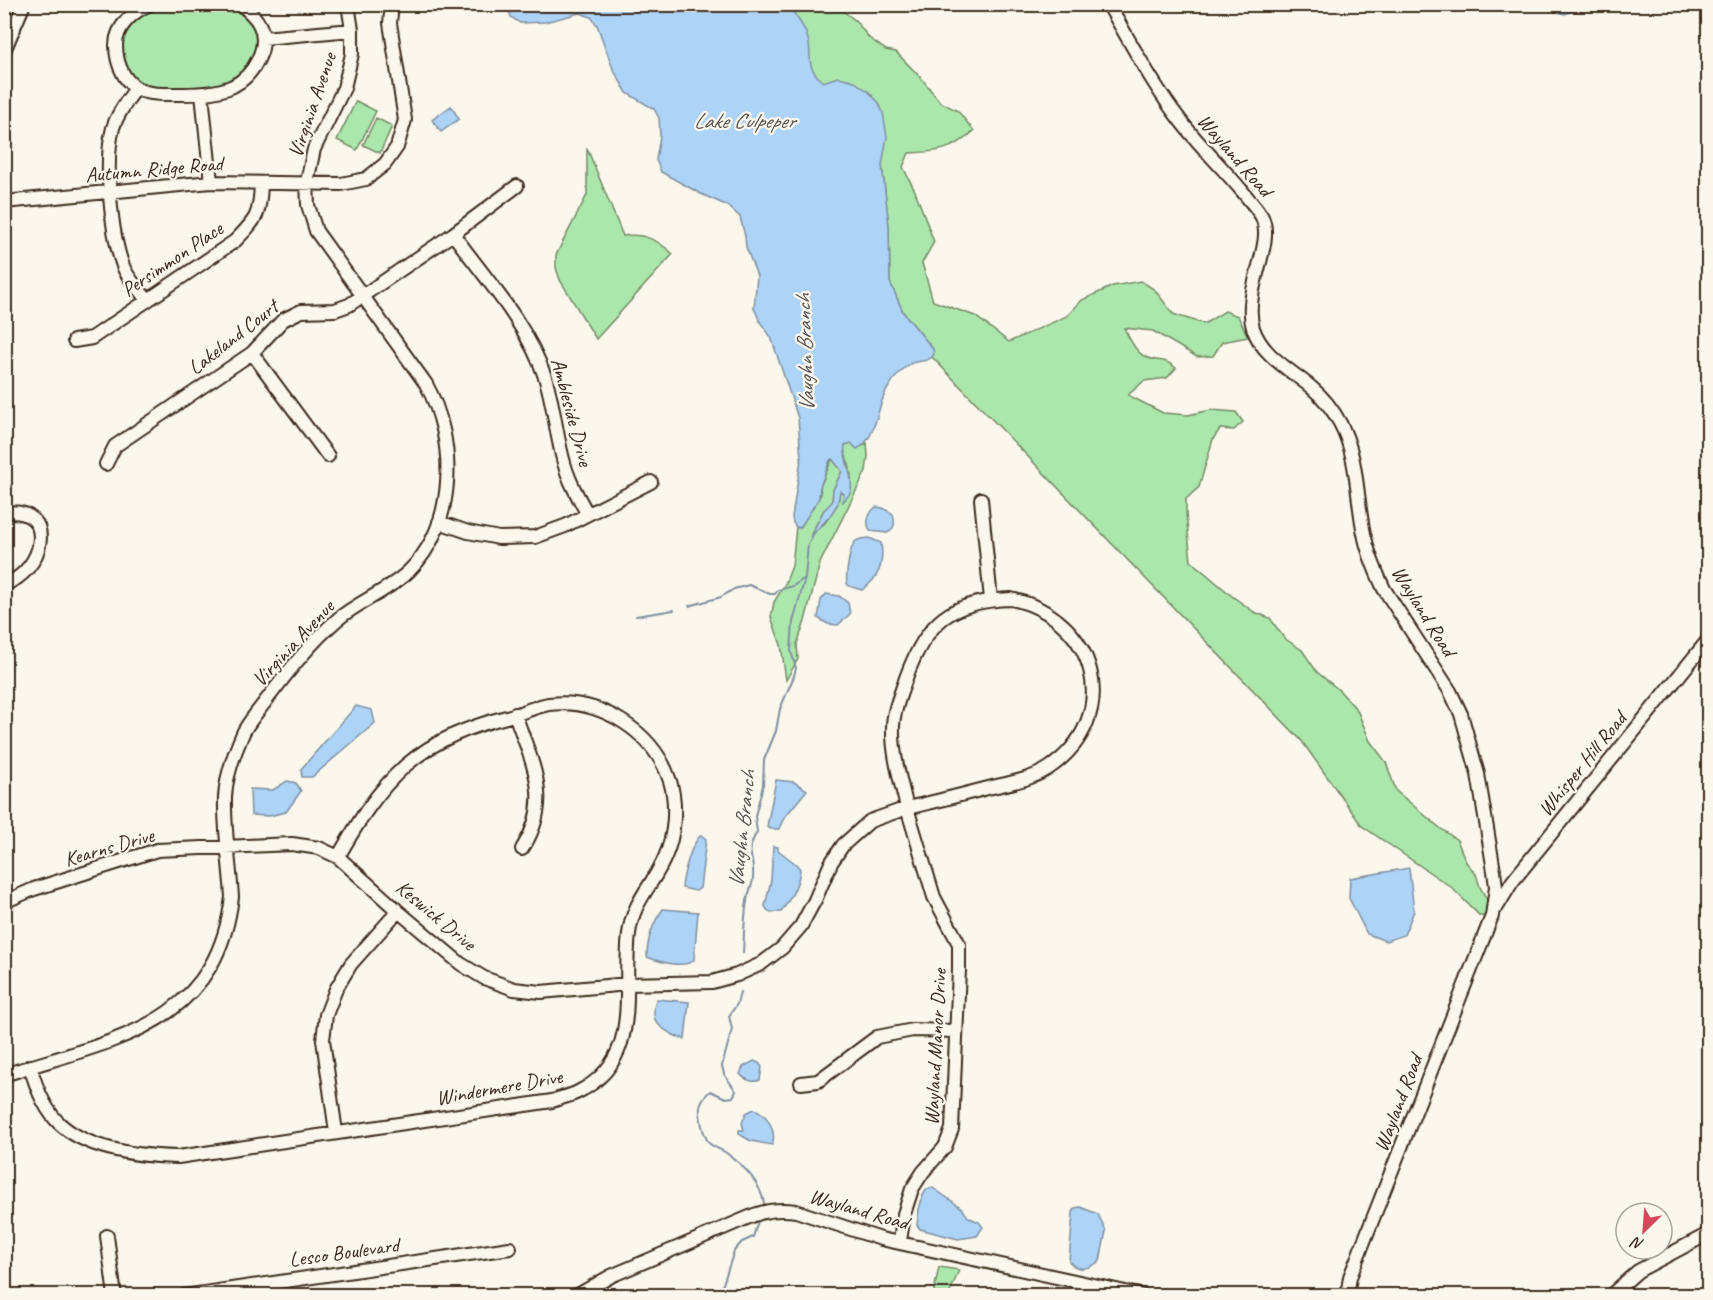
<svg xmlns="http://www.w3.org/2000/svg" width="1713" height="1300" font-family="Caveat,sans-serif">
  <rect width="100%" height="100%" fill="#fbf7ec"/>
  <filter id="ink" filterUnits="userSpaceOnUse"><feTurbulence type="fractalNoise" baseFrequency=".0167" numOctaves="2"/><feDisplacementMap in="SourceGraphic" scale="12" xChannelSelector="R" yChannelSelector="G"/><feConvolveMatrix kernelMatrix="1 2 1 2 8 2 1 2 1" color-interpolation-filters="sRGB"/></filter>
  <g filter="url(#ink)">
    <!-- green -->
    <path fill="#abe7ac" stroke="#738865" stroke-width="1.5" d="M150,4l90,1 20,20 -4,39 -24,23 -86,6 -27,-27 -3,-24 11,-21z
      M789,5h46l21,16 13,17 17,12 10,2 26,27 18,23 18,9 16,20c-22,20 -37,21 -65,22l-6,14 12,24 19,51 -12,21 11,38 42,15 34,26 58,-26 15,-16 31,-14 28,-5 14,9 18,24 31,10 21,-13 13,5 10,21 -26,5 -9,14 -16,1 -44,-26 -29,-3c6,11 11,25 24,30 14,5 14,-1 28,10l-9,10 -23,3 -16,14 35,18 25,2 23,-5 25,2 7,10 -9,8 -14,-1 -7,10 -14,48 -13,12v15l5,47 41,35 22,16 16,6 14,20 18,12 15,22 22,18 18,20 13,31 16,21 10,29 44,37 17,12 9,22 10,12 4,13 11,20 -6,10 -6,-2 -28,-28 -89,-61 -61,-86 -369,-383 1,-8 -30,-37 -13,-30 -1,-56 -7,-61 -56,-82 -7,-1 -10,-14z
      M356,101l20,10 -19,39 -20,-10z
      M376,118l16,8 -12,27 -17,-8z
      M587,148l36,88c21,-3 35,4 50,18l-77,85 -36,-59 -4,-12v-13l31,-60z
      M851,443l12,3 4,-3 1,13 -2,15 -46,92 -15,58 -8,23 1,15 -12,21 -5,-35 -10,-28 3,-15 11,-18 7,-18 4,-39 4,1 21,-34 -1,-7 12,-28 10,12 -9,19 -1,13 -8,7 -13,24 14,-11 13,-20 2,-12 4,3 -1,7c10,-13 10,-26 4,-42 -2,-6 -4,-7 -2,-14z
      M939,1267l20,3 -10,25h-16z"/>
    <!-- water -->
    <path fill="#add3f6" stroke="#7f8fa0" stroke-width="1.5" d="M507,5h281c6,9 14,18 18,28 9,21 -4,31 17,49l15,-5 14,3 17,12 10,11 4,10 4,24 -5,28 7,61 1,56 13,30 30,37 1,5c-5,10 -16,5 -24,10 -9,6 -17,16 -22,24 -12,18 -11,52 -31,61l-6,-6 -6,2c-3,11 9,31 6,45 0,4 -6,9 -8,12l1,-8 -4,-3 -2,12 -8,13 -20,21 14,-27 8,-8 1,-12 9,-19 -10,-12 -2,1 -10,27 -1,11 -19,30 -4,-1 -3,-4 -1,-6 9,-58 -3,-41 -27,-81 -11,-15 -6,-14 3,-32 -11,-29 -1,-11 -5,-19 -12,-11 -27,-12 -40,-22 -5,-12 4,-24 -1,-18 -5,-9 -27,-16 -14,-24 -16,-44 -6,-8 -11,-4 -35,9 -25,1 -9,-6z
      M1549,5h27l-1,5 -10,4 -12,-3z
      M451,106l8,13 -18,13 -9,-12z
      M876,507l7,1 10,6c2,8 3,14 -6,19l-17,-2c-5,-8 -1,-19 6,-24z
      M869,538l12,5c3,22 -2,35 -19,47 -3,-1 -12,-3 -14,-5 -4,-4 2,-39 7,-43 4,-4 9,-3 14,-4z
      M826,594l13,2 9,7 2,11 -12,11 -10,-1 -10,-6 3,-18z
      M356,706l16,4 3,13 -63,54h-10l-1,-8z
      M776,780l18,2 13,8 -23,28 -5,11h-8l-4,-2 1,-6z
      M287,781l9,2 5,8 -15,21 -17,4 -18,-1 -1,-26 23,1z
      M701,835l5,4 -6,49 -4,3 -14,-3c1,-13 9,-45 19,-53z
      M773,846l5,1v3l19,15 3,4c-1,16 -10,30 -19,43 -7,0 -13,2 -16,-6l6,-26z
      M1409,868l5,43 -10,24 -18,6 -19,-7 -18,-36 1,-20z
      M663,909l35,3 -4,48c-10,9 -34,2 -47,-3 0,-17 6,-35 16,-48z
      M656,999l33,3 -4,37c-6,-1 -10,-3 -15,-6 -16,-9 -19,-15 -14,-34z
      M754,1061l5,2 3,4 -2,13c-7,3 -15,0 -20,-6l3,-7z
      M754,1109c14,4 23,24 18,36l-21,-4 -12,-7v-4h5l-2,-7 4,-10z
      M933,1188l29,20 6,9 11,5 4,5 -6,9 -19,3 -38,-10 -3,-4 2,-16 4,-14 4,-6z
      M1080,1207l18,7 8,17 -6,30c-10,7 -23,12 -31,0l4,-48 2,-5z"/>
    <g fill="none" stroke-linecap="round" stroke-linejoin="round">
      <!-- stream -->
      <path stroke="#7f8fa0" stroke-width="2" d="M689,606l32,-9 13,-8 15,-4 21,9h5l3,-4 15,-4 12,-8
        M636,616l38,-6
        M743,953c1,-17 1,-35 4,-52 1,-8 6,-16 6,-23 2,-22 -9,-24 4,-46l-2,-16 8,-31 1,-25 12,-29 4,-22 14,-33 2,-8 -5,-17 2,-29 12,-44 3,-34 7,-13
        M740,992l-3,12 -8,12 3,13 -10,37 2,8 12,17 -3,6 -7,1 -16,-7c-5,5 -9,9 -10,16 -1,9 3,28 9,36 3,4 11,6 16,9 17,12 35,30 39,51
        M719,1296l15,-45 8,-9 11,-5 5,-16"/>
      <!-- minor casing -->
      <g stroke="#3b2a1e" stroke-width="16">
        <path id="minor" d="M150,4c-16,7 -34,22 -34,41 0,19 9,42 30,47 11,3 25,2 37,2 16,0 35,-1 50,-8 20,-10 38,-40 26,-62 -4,-8 -11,-14 -19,-20
          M1108,4c23,39 44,80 72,116 19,25 42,47 63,72 6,8 14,16 19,25 13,28 -20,73 -9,111 9,28 38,42 59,60 12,10 21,22 28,35 19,35 16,78 25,115 4,18 11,34 19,51l66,102 11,23 17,60 16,97 2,16 -4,29 -142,361 -3,19
          M263,38l89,-8
          M4,51l20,-47
          M136,88c-9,13 -19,26 -23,40 -9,33 -2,106 10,138 4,12 16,23 24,34
          M202,94l9,88
          M4,202l207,-20 130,2 25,-5 19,-15 12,-17 8,-27 -15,-97 2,-19
          M453,234c33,45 74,90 92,143 9,28 11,58 19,86 5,18 14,34 23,50
          M74,341l18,-3 143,-97c22,-22 25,-26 26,-58
          M252,353l76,103
          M106,464l9,-18 137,-93 31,-33 18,-9 34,-1 14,-5 104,-71 64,-48
          M981,499l10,101
          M4,513c56,-8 39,61 0,71
          M439,522l29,10 31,6 36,-1 30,-11 86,-44
          M1011,599c86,18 113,118 38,169 -18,12 -40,15 -61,20 -27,7 -54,14 -81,20 -6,-26 -15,-54 -14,-81 0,-16 8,-34 13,-49 20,-56 44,-77 105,-79z
          M515,714c17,50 39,86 7,135
          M4,902l30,-13 123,-39 135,-6 27,4 19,9 60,54 63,53 23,14 30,11 27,3 87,-8 84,-2 25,-7 24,-11 21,-16 19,-22 14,-26 16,-37 12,-18 27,-24 37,-13 27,89 25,47v26l-7,159 -7,18 -22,25 -11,17 -8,25 -4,27
          M1497,907l15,-25 196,-242
          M30,1066c6,20 12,38 26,54 28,30 83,36 122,37l374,-56c8,-3 18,-5 26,-9 65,-32 44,-100 51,-158 4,-34 24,-48 36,-77 10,-22 12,-53 5,-76 -16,-49 -69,-83 -121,-77 -13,2 -26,9 -39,12 -39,10 -74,23 -105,50 -29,26 -48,58 -67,91
          M4,1075c106,-35 212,-46 228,-178 -2,-33 -8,-67 -7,-100 1,-22 10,-46 19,-66 6,-11 14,-20 21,-29 22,-29 45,-59 73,-83 22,-18 50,-28 71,-48 48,-47 48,-131 17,-187l-110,-153 -8,-26 -1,-23 7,-33 30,-61 8,-34v-24l-4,-26
          M801,1083l17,-2 59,-44 36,-7 43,1
          M336,1132l-13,-92 3,-25 10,-26 15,-25 47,-53
          M107,1236l8,60
          M184,1296l326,-48
          M576,1296l35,-20 143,-61c14,-5 27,-6 42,-4l85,28 263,57
          M1610,1296l28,-25 70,-37"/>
      </g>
      <!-- minor -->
      <use href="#minor" stroke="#fbf7ec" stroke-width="12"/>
    </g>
  </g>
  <g text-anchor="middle" stroke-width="4.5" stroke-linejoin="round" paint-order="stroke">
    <!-- street labels -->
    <g font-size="21" fill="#3b2a1e" stroke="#fbf7ec">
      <text transform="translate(312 105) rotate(-71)" y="7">Virginia Avenue</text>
      <text transform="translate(1235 155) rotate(49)" y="7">Wayland Road</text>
      <text transform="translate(154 169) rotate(-5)" y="7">Autumn Ridge Road</text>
      <text transform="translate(172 259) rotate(-34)" y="7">Persimmon Place</text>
      <text transform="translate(233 337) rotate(-38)" y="7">Lakeland Court</text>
      <text transform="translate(572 412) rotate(75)" y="7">Ambleside Drive</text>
      <text transform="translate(1424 611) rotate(58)" y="7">Wayland Road</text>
      <text transform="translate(293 643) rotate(-47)" y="7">Virginia Avenue</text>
      <text transform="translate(1582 764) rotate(-51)" y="7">Whisper Hill Road</text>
      <text transform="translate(109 847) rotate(-16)" y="7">Kearns Drive</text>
      <text transform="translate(436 915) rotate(40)" y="7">Keswick Drive</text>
      <text transform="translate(935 1047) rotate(-87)" y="7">Wayland Manor Drive</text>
      <text transform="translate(499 1087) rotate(-10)" y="7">Windermere Drive</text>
      <text transform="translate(1398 1103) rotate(-69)" y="7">Wayland Road</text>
      <text transform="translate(859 1209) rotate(16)" y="7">Wayland Road</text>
      <text transform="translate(344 1252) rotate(-8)" y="7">Lesco Boulevard</text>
    </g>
    <!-- water labels -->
    <g font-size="22" font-style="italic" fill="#585454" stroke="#fbf7ec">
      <text x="744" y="128">Lake Culpeper</text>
      <text transform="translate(804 353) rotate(-92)" y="8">Vaughn Branch</text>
      <text transform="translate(741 829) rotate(-84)" y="8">Vaughn Branch</text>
    </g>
  </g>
  <!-- margin -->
  <rect width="1713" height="1300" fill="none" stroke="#fbf7ec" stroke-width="24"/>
  <rect x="12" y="12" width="1689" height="1276" fill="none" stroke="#3b2a1e" stroke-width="2" filter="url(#ink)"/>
  <!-- north arrow -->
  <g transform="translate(1644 1231) rotate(205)"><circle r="28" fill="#fbf7ec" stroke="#aea59a" stroke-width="1.5"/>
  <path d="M0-4.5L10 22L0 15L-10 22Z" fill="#d1495b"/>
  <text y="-9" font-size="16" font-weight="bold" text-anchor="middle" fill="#3b2a1e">N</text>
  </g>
</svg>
